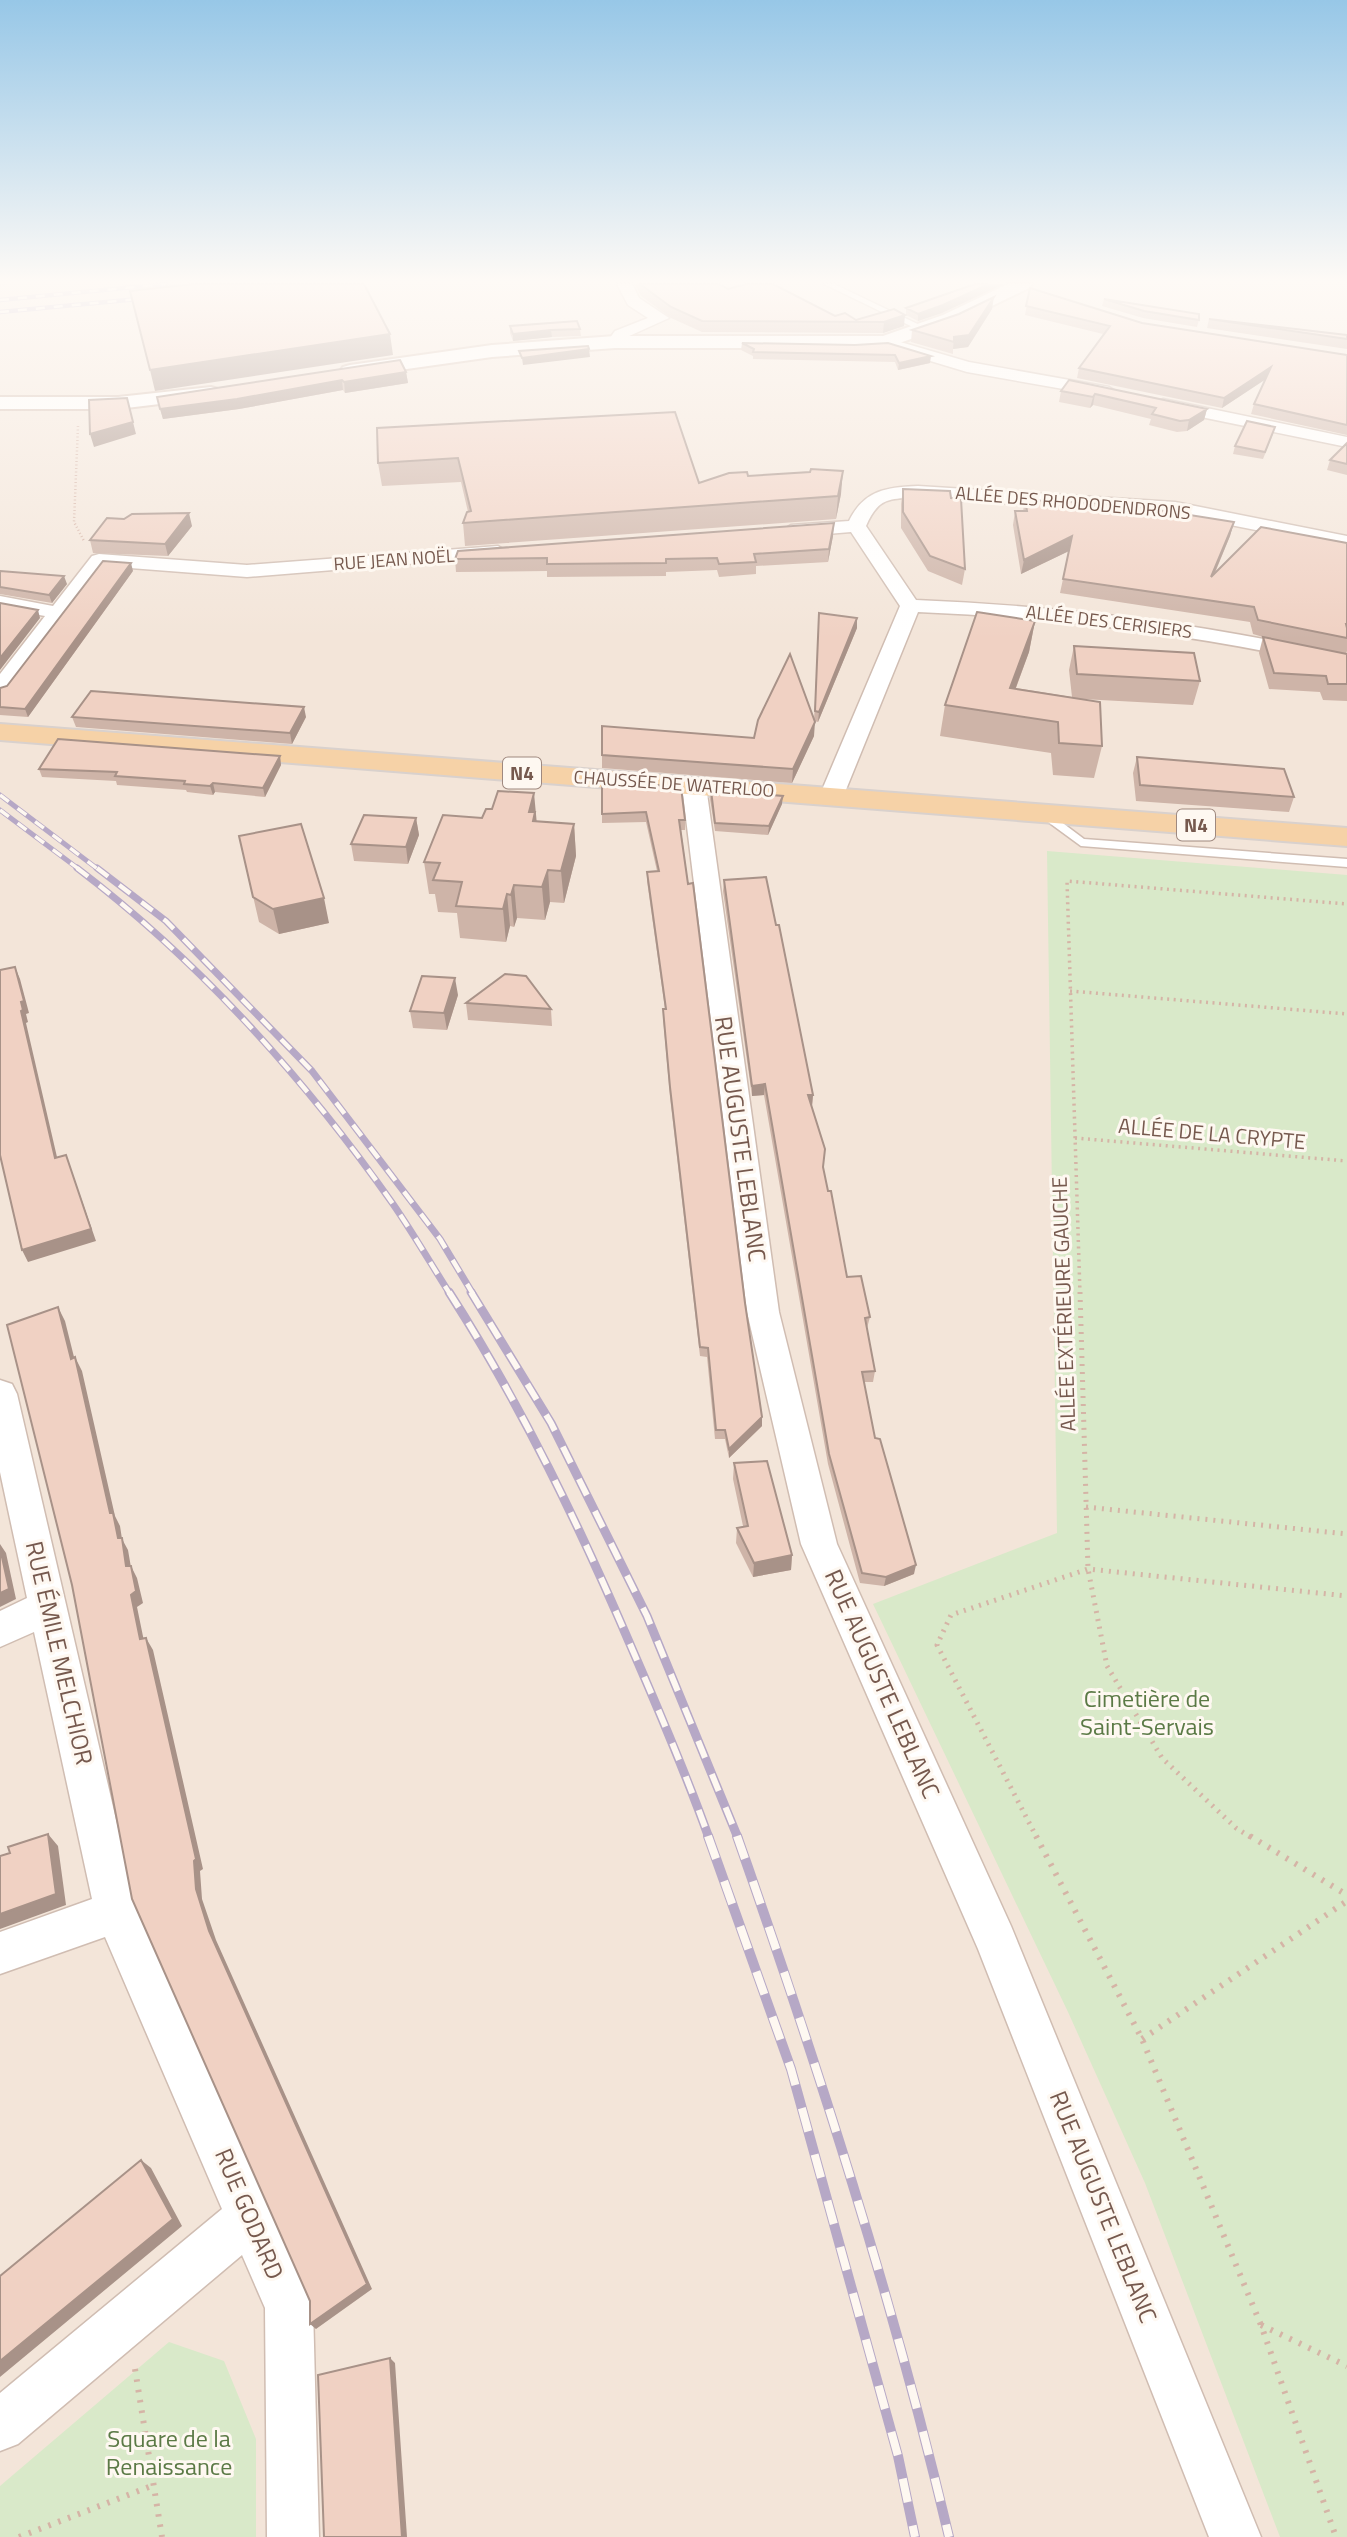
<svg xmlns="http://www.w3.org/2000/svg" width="1347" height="2537" font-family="'Titillium Web',sans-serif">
  <rect width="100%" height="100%" fill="#fcf3ea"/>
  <!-- residential -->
  <path fill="#f3e5d9" d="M0,284h1347v2253h-1347z"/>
  <!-- green -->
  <path fill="#d9e9c9" d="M1047,851l300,24v1662h-67l-135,-354 -77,-171 -195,-408 184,-71z
    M169,2342l55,19 32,78v98h-256v-51z"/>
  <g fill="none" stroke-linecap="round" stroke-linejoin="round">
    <!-- lane casing -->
    <g stroke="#d0bdb2" stroke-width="3">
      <path id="lane" d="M824,284h10l94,45 -7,2z
        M1044,809l40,30 263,20v8l-266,-21 -41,-30 -2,-3z"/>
    </g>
    <!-- street casing -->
    <g stroke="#d0bdb2" stroke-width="3">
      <path id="street" d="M617,284h15l7,14 30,20 -42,19 -6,8 -6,2 -8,-5 8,-11 33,-13 -20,-13z
        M890,339l79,23 140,25 8,5 -8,5 -142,-25 -83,-25 -2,-3 2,-3z
        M1163,399l184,38v10l-190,-39 -3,-4z
        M918,486l257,16 172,34v12l-172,-34 -257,-16c-29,0 -40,0 -52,28l50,74c146,6 289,23 431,57v12c-142,-34 -284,-51 -429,-57l-75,185 -4,5h-16l-4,-5 81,-191 -49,-74 -60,5 -10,-6 10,-6 58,-4c15,-31 38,-34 69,-35z
        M498,546l10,6 -3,4 -258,21 -143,-11 -96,127 -8,2v-21l45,-58 -45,-8v-12l53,10 39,-50 7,-2 148,11z
        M694,779l8,2 4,5 73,526 58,232 174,382 250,611h-52l-231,-588 -177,-405 -54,-232 -65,-526 4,-5z
        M0,1380l12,4 5,10 120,516 176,397 6,230h-52l-2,-229 -23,-53 -224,189 -18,7v-58l222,-184 -117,-272 -105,37v-42l92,-33 -58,-267 -34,15v-36l27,-13 -27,-126z"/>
    </g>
    <!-- secondary casing -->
    <g stroke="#d3bdb0" stroke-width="4">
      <path id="secondary" d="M1008,284h24l-3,4 -72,35 -72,25h-270l-123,9 -142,20 -7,-2 -3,-4 3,-4 7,-2 142,-20 123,-9h268l60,-21z
        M211,387l7,2 3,4 -3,4 -100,12h-118v-12h118z"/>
    </g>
    <!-- primary casing -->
    <g stroke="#d9d1cd" stroke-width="4">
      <path id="primary" d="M0,724l1347,104v18l-1347,-106z"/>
    </g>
    <!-- path-far3 -->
    <path stroke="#d5b4a6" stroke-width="2.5" stroke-dasharray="1 2.5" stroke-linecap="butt" d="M0,285l6,-1
      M78,426l-4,96 10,19"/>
    <!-- path-far2 -->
    <path stroke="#d5b4a6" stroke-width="3.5" stroke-dasharray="2 4.5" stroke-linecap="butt" d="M1070,991l277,23
      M1075,1138l272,23
      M1080,1294l-13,-413 280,23"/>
    <!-- path-far1 -->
    <path stroke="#d5b4a6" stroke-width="5" stroke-dasharray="2 6" stroke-linecap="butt" d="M1080,1292l8,277 19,97 55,92 74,70 16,10
      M1086,1507l261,27
      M1037,1838l-100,-193 14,-30 137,-46 259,27"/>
    <!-- path -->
    <path stroke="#d5b4a6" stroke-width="6" stroke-dasharray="2.5 8" stroke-linecap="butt" d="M1036,1836l106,203 119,286 75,212
      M1250,1836l97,59
      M1142,2039l205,-138
      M1261,2325l86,41
      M135,2369l27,168
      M19,2537l135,-52"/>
    <!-- lane -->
    <use href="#lane" fill="#fff" fill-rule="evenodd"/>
    <!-- street -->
    <use href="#street" fill="#fff" fill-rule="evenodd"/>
    <!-- secondary -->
    <use href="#secondary" fill="#fff" fill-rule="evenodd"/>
    <!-- primary -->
    <use href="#primary" fill="#f6d2a7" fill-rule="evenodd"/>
    <!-- rail-far4 casing -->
    <g stroke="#b6a8c6" stroke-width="4.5">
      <path id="rail-far4" d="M0,300l166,-16
        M0,312l149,-14"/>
    </g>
    <!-- rail-far3 casing -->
    <g stroke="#b6a8c6" stroke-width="5">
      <path id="rail-far3" d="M0,795l99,75
        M0,810l80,60"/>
    </g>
    <!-- rail-far2 casing -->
    <g stroke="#b6a8c6" stroke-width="7">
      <path id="rail-far2" d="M77,868c122,93 228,211 316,336 20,29 38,60 57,90
        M97,868l69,53 146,150 128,168 33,55"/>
    </g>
    <!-- rail-far1 casing -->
    <g stroke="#b6a8c6" stroke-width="9">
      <path id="rail-far1" d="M449,1292c73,114 131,235 184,359 27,62 53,123 76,187
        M471,1292l80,131 96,193 91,222"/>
    </g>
    <!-- rail casing -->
    <g stroke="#b6a8c6" stroke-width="10">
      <path id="rail" d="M708,1836l83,233 107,387 17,81
        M737,1836c81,230 156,463 212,701"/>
    </g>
    <!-- rail-far4 -->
    <use href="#rail-far4" stroke="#fef8f1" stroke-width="2.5" stroke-dasharray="9" stroke-linecap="butt"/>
    <!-- rail-far3 -->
    <use href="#rail-far3" stroke="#fef8f1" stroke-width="3.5" stroke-dasharray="11" stroke-linecap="butt"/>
    <!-- rail-far2 -->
    <use href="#rail-far2" stroke="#fef8f1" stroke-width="4.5" stroke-dasharray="14" stroke-linecap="butt"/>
    <!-- rail-far1 -->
    <use href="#rail-far1" stroke="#fef8f1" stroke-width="6" stroke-dasharray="18" stroke-linecap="butt"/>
    <!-- rail -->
    <use href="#rail" stroke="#fef8f1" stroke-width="8" stroke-dasharray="24" stroke-linecap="butt"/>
  </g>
  <!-- wall -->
  <path fill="#ceb4a8" d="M635,284h84l9,5 107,27 21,4 38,-11 10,17 -21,7 -181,-1 -31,-14 -30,-22z
    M975,284h29l-62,29 -24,8 -12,-6v-7z
    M1030,288l112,35 205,32v80l-96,-21 3,-10 12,-25 -44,29 -145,-30 2,-10 24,-34 -78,-19z
    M1104,299l95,21 -2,7 -54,-9 -41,-12z
    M992,309l-24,38 -15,2v5l-42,-12 1,-12z
    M1209,319l138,16v14l-140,-21z
    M510,326l70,3 1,7 -29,1 -39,4 -3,-8z
    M742,343l113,2 75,18 -32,7 -3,-8 -142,-3v-3l-12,-6z
    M406,372l2,11 -63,10 -2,-3 -104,19 -76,10 -6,-22z
    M1069,380l138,29 -3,11 -17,11 -10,1 -28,-7 2,-6 -58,-14 -3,3 -31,-6 2,-11z
    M377,428l322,55 49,-7 93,18 -5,25 -371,27 -2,-23 5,-11 -7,-30 -79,4 -4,-23z
    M1273,434l-10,25 -30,-5 2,-8z
    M1347,443v32l-20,-5 3,-10z
    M903,489l62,80 -3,16 -34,-14 -27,-43v-24z
    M1025,500l112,5 -1,2 98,15 -4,14 -15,37 132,-30v108l-1,3h1v47l-24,-1 -3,-8 -51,-3 -10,-36 4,-16 -10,-3 -3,-12 -190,-29 9,-42 -48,23 -8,-49 2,-14h8z
    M124,519l68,7 -24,30 -75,-3 -3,-13z
    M833,536l-5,26 -72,4v8l-37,3 -2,-7 -51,2v4l-119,1v-6l-91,1 -1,-13z
    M0,571l67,13 -15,19 -52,-9z
    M133,571l-105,146 -28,-2v-27l7,-2z
    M819,613l38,15 -39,94 -4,-1v15l-22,47 -190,-15v-13l152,-17 60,-17z
    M1035,621l-6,31 -13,36 56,9 -3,-27 5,-24 126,35 -7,24 -111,-6 20,47 -8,32 -41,-3 -2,-22 -111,-17 5,-31z
    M72,717h234l-14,27 -216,-17z
    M280,756l1,9 -16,32 -50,-5 -2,3 -26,-3 -1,-2 -69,-5 -1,-4 -74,-4 -3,-8z
    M1137,757l157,40 -5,15 -153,-11 -3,-28z
    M602,781l83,39v10h-4l81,596 -33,32 -4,-19h-10l-8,-82 -7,-1 -30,-259 -7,-79v-9h2l-18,-128v-9l10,-1 -11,-49 -44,1z
    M711,790l71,14 -14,31 -53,-4 -5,-32z
    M416,818l3,17 -11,29 -54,-3 -3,-17z
    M537,821l37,3 2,32 -12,47 -14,-1 -5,18 -28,-2 -3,9 -4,-1 -4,16 -46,-4 -3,-25 -19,-1 -3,-18h-6l-5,-32z
    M239,836l90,87 -50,11 -20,-12z
    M724,880l89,215 -1,11 11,62 24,109 23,40 -3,11 8,43 -2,11h-9l11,56 39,136 -30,12 -24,-3 -32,-119 -64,-369 -12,1 -29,-205z
    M458,995l-11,35 -34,-2 -3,-17z
    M466,1003l85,6 1,17 -84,-6z
    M734,1463l58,92 -1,15 -38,7 -17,-34 1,-15 6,-2 -10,-47z"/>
  <!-- shaded-wall -->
  <path fill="#a89288" d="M989,284h15l-62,29 -24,8v-7z
    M994,297l-2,12 -24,38 -15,2 1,-12z
    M905,315l-1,11 -21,7 1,-11z
    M551,330l1,7 -39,4v-7z
    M390,334l3,21 -238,36 -5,-21z
    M589,349l1,8 -67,8 -1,-7z
    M931,356l-1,7 -32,7 1,-7z
    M1271,367l-2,10 -47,31 2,-10z
    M406,372l2,11 -63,10 -1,-11z
    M342,380l1,10 -104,19 -76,10 -3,-10z
    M1095,394l-2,11 -3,3 3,-11z
    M1207,409l-3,11 -17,11 2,-11z
    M133,422l3,12 -42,13 -4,-13z
    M843,471l-2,23 -5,25 2,-23z
    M189,513l3,13 -24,30 -3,-12z
    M1234,522l-4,14 -23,55 4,-14z
    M834,523l-1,13 -5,26 1,-13z
    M1072,536l-3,15 -48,23 3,-14z
    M131,563l2,8 -105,146 -3,-8z
    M64,576l3,8 -15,19 -3,-8z
    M38,610l2,8 -40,52v-12z
    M857,618v10l-39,94 1,-10z
    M1035,621l-6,31 -23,62 4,-26z
    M304,707l2,10 -14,27 -2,-11z
    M815,722l-1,14 -22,47 1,-14z
    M280,756l1,9 -16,32 -2,-9z
    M213,783l2,9 -2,3 -3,-9z
    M534,793l3,32 1,20 -9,-33z
    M783,796l-1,8 -14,31 1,-9z
    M416,818l3,17 -11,29 -2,-17z
    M574,824l2,32 -12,47 -3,-32z
    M548,870l2,32 -5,18 -3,-33z
    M514,885l3,33 -3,9 -3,-32z
    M507,894l3,32 -4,16 -3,-33z
    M324,898l5,25 -50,11 -6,-25z
    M15,967l5,12 9,34 -3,1 2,8 -2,1 34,147 -5,-12 -34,-147z
    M455,978l3,17 -11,35 -3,-17z
    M765,1084l-1,11 -12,1v-10z
    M808,1095h5l-1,11z
    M66,1155l30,86 -68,21 -6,-12z
    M58,1307l7,14 13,52 -7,-14z
    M75,1357l7,14 33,145 5,10 2,13 6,11 5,29 -7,-13 -16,-53z
    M762,1417v9l-33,32v-9z
    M0,1544l6,9 10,46 -16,8z
    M792,1555l-1,15 -38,7 1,-14z
    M916,1565l-2,9 -30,12 2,-9z
    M131,1566l6,12 6,25 -6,4 9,44 -6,-12 -9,-44z
    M146,1638l7,12 50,219 -3,2 2,28 14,41 156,349 -56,40 -6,-5 57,-40 -158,-353 -13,-42z
    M48,1834l10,12 8,59 -66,24v-15z
    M141,2160l10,8 31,58 -182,151v-16z
    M390,2358l5,5 12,174h-5z"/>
  <!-- building -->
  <path fill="#f0d1c3" stroke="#a89288" stroke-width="2" d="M193,284h171l26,50 -240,36 -20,-79z
    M640,284h79l9,5 18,-5h27l62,32 10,-3 11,7 38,-11 11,6 -21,7 -182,-1 -31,-14z
    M975,284h14l-46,21 -25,9 -12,-6z
    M1030,288l112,35 205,32v70l-93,-21 17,-37 -47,31 -145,-30 31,-42 -84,-20z
    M994,297l-25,38 -15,2v5l-42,-12 47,-16z
    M1104,299l95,15v6l-55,-9z
    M1209,319l138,16v4z
    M577,321l3,8 -29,1 -38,4 -3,-8z
    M742,343l113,2 33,-2 43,13 -32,7 -4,-8 -142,-3 1,-3z
    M588,346l1,3 -67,9 -3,-7z
    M400,360l6,12 -62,10 -2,-2 -105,19 -77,10 -3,-12z
    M1069,380l138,29 -18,11 -9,1 -28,-7 4,-6 -61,-14 -2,3 -32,-6z
    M127,398l6,24 -43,12 -1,-34z
    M675,412l24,71 30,-10 18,-1 1,4 62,-4 1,-3 32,2 -5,25 -375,27 4,-11 4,-1 -13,-53 -80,5 -1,-35z
    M1247,421l28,6 -10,25 -30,-6z
    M1347,443v21l-17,-4z
    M903,489l47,2 1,7 10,1 4,70 -35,-13 -27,-44z
    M1025,500l112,5 -4,1 101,16 -23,55 50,-50 86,16v81h-1l1,4v10l-89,-18 -4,-13 -191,-28 9,-43 -48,24 -9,-49h12z
    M189,513l-24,31 -75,-4 17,-22 17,1 8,-5z
    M834,523l-5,26 -75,5 2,8 -37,2 -2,-6 -51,1v4l-119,1v-6l-92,1 3,-8z
    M103,561l28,2 -106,146 -25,-2v-19l7,-2z
    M0,571l64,5 -15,19 -49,-8z
    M0,603l38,7 -38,48z
    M977,612l58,9 -25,67 90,14 2,44 -43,-3 -1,-21 -113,-17z
    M819,613l38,5 -38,94 -4,-1z
    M1263,637l84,17v30h-19l-2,-8 -52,-3z
    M1074,646l120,7 6,28 -123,-7z
    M790,654l25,68 -22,47 -191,-14v-29l152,12 4,-18z
    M91,691l213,16 -14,26 -218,-16z
    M58,739l222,17 -17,32 -50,-5 -3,3 -26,-2 1,-3 -70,-5 2,-4 -78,-3z
    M1137,757l147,12 10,28 -154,-12z
    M602,781l79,6 4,33h-6l9,64 5,-1 52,420 17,114 -33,32 -4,-19h-9l-8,-82 -8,-1 -30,-260 -7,-78h3l-19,-137 12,-1 -13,-59 -44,2z
    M711,790l72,6 -14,30 -54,-3z
    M498,791l36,2 -5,19h6l-2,9 41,3 -13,47 -13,-1 -6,17 -28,-2 -3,10 -4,-1 -4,15 -47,-3 6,-24 -29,-2 7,-17 -16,-1 19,-47 39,3 4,-9h6z
    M364,815l52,3 -10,29 -55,-3z
    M301,824l23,74 -51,11 -20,-12 -14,-61z
    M766,877l10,48h3l34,170h-5l17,54 -2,18 5,24h3l16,86 14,-1 9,41 -5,1 10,53 -13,1 13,66 5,1 36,126 -30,12 -24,-4 -33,-119 -64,-370 -13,2 -28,-206z
    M15,967l9,34 -3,1 2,8 -2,1 34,147 11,-3 25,74 -69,21 -22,-95v-185z
    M505,974l21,2 25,33 -85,-6z
    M422,976l33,2 -11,35 -34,-2z
    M58,1307l13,52 4,-2 35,156h3l5,25h4l4,28h5l5,25 -5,4 9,44 6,-1 50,221 -2,2 2,28 13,42 158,353 -57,40v-23l-178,-402 -60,-314 -65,-260z
    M767,1461l25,94 -38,8 -17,-35 11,-2 -14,-63z
    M0,1548l9,41 -9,4z
    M48,1834l8,60 -56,20v-58l10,-3 -2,-6z
    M141,2160l32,59 -173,142v-85z
    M390,2358l12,179h-78l-6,-162z"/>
  <!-- sky -->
  <linearGradient id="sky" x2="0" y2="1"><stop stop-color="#97c7e7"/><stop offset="0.44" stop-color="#fefaf6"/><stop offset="1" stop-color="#fefaf6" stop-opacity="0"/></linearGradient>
  <rect width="1347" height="639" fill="url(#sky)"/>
  <g text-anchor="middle" stroke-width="6" stroke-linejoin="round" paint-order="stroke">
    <!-- far-street labels -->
    <g font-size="18" fill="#76594e" stroke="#fef8f1">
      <text transform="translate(1073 503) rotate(5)" y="6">ALLÉE DES RHODODENDRONS</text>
      <text transform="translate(394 560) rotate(-4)" y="6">RUE JEAN NOËL</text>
      <text transform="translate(1109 622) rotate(7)" y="6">ALLÉE DES CERISIERS</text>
      <text transform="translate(674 784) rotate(4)" y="6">CHAUSSÉE DE WATERLOO</text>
    </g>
    <!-- shield labels -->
    <g fill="#fef8f1" stroke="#9f897f" stroke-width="2">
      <rect x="503" y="757.5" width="38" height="31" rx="5"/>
      <rect x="1177" y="809.5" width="38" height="31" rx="5"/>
    </g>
    <g font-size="19" font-weight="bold" fill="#76594e">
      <text x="522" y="780">N4</text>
      <text x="1196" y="832">N4</text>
    </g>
    <!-- street labels -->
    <g font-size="21" fill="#76594e" stroke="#fef8f1">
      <text transform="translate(1212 1134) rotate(5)" y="7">ALLÉE DE LA CRYPTE</text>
      <text transform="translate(1064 1304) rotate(-92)" y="7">ALLÉE EXTÉRIEURE GAUCHE</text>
    </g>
    <!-- near-street labels -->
    <g font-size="24" fill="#76594e" stroke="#fef8f1">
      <text transform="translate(740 1139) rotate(82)" y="8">RUE AUGUSTE LEBLANC</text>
      <text transform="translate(59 1653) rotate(77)" y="8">RUE ÉMILE MELCHIOR</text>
      <text transform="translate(882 1684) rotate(66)" y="8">RUE AUGUSTE LEBLANC</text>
      <text transform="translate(1103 2207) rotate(68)" y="8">RUE AUGUSTE LEBLANC</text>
      <text transform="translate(249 2214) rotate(67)" y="8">RUE GODARD</text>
    </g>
    <!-- near-park labels -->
    <g font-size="24" fill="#5b7a46" stroke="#fef8f1">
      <text x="1147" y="1707">Cimetière de<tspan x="1147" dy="28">Saint-Servais</tspan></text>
      <text x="169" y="2447">Square de la<tspan x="169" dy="28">Renaissance</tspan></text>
    </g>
  </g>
</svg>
